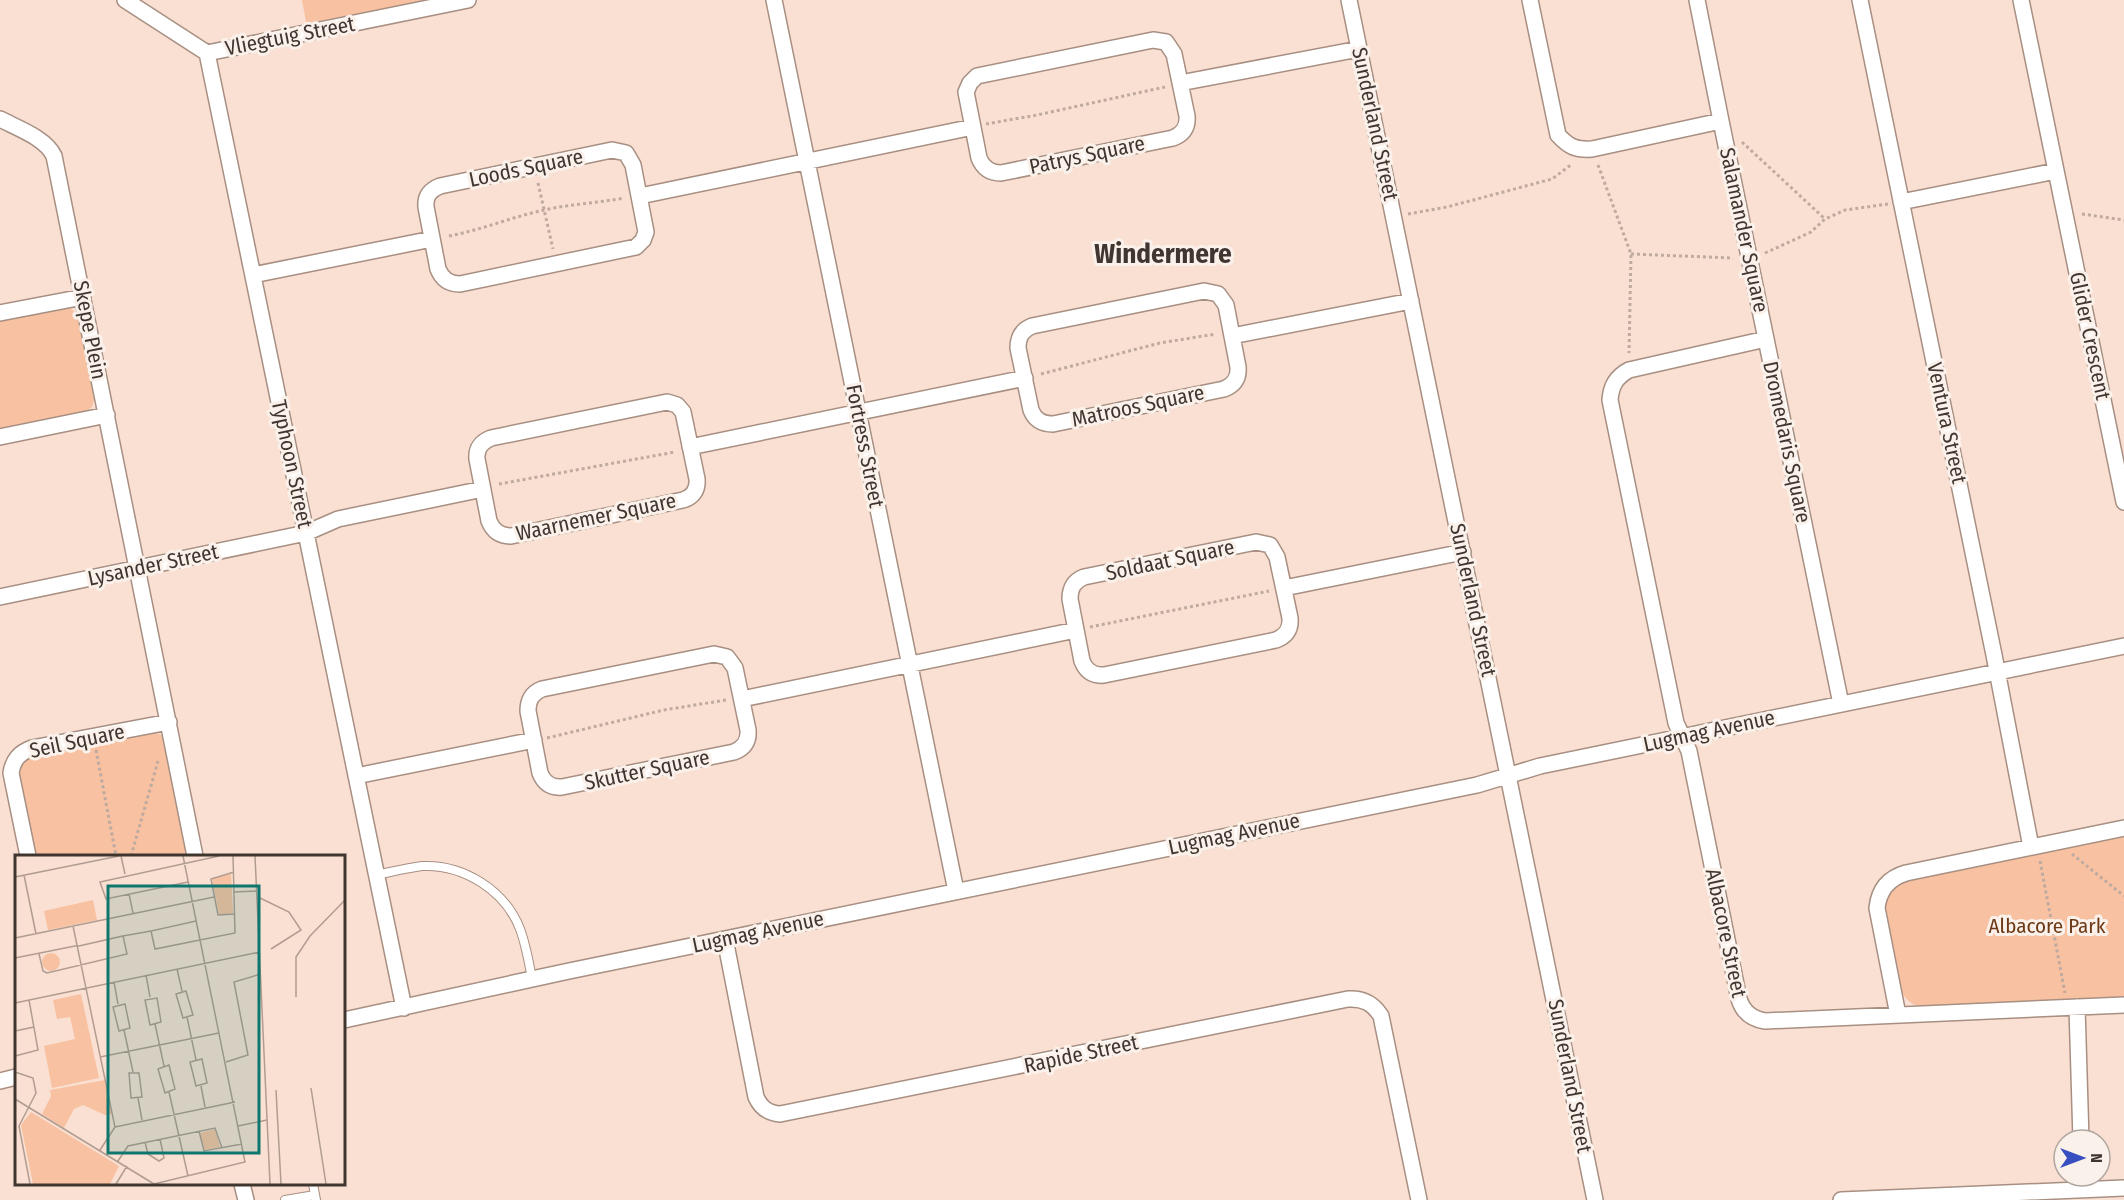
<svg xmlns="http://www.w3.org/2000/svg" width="2124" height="1200" font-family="'Fira Sans Condensed',sans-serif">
  <rect width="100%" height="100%" fill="#fae0d2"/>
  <!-- green -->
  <path fill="#f7c1a2" d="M302,0h166l-160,33z
    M68,307l5,3 8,10 14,77 -3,10 -9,7 -83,16v-110z
    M154,731l10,6 24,119h-154l-16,-85 3,-7 9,-9z
    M2124,834v164l-202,9c-10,-2 -16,-7 -21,-16l-17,-83c1,-13 8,-19 17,-27z"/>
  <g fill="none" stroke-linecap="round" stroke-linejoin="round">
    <!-- lane casing -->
    <g stroke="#a78f82" stroke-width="10">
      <path id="lane" d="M376,875c15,-3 30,-7 46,-9 41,-2 83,24 98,63 6,16 9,33 12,50
        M313,1184l3,16
        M285,1200l30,-5"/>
    </g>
    <!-- street casing -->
    <g stroke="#a78f82" stroke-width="18">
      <path id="street" d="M125,0l82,53 261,-53
        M774,0l182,891
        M1349,0l246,1200
        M1530,0l28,135c11,12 18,15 34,14l129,-28 -24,-121
        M1860,0l134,655 37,192
        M2021,0l103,502
        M1153,40l13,2 8,12 13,62c1,11 -4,18 -14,22l-172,35c-11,0 -18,-5 -22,-15l-13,-66 4,-9 7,-7z
        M207,53l197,955
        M1180,83l179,-34
        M0,119c17,9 46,19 54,37l141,700
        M1721,121l45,218
        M612,150l14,3 7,12 13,67 -3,8 -7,7 -176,37c-11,0 -18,-5 -22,-15l-12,-62c-1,-11 4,-17 14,-21z
        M640,196l333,-69
        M1901,202l155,-31
        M253,275l179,-36
        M1204,291l14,3 8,11 12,62c1,11 -4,18 -14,22l-171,35c-11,0 -18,-4 -22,-14l-13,-62c0,-11 4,-18 14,-22z
        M0,313l83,-16
        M1232,336l179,-35
        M667,402l10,3 6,7 14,67c1,11 -4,18 -14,21l-172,36c-11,0 -18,-5 -22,-15l-12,-62c-1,-10 4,-17 14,-21z
        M0,437l107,-22
        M690,447l335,-69
        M1256,542l14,3 7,12 13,61c1,11 -4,18 -14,22l-172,35c-11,1 -18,-4 -22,-14l-12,-62c0,-11 4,-18 14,-22z
        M1284,588l179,-36
        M0,597l306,-64 32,-14 145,-30
        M714,654l13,3 8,11 13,62c1,11 -4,18 -14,22l-172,35c-11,1 -18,-4 -22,-14l-12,-62c0,-11 4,-18 14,-22z
        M742,699l334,-69
        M1841,704l-75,-365 -137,31c-13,7 -18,16 -19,30l66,323 13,28 50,248c4,13 13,20 26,22l359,-16
        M356,776l178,-36
        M28,856l-17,-83c2,-13 8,-20 21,-25l137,-26
        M725,939l31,158c5,11 12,16 24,17l568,-115c15,-1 25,4 33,17l38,184
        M2077,1007l4,133
        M1898,1015l-21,-107c2,-19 12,-30 29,-35l218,-45
        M344,1020l225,-49 908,-186 63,-19 584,-120
        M0,1081l16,-4
        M242,1184l4,16
        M1841,1200l283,-12"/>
    </g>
    <!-- path -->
    <path stroke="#bfaa9f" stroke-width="3" stroke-dasharray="3 3" stroke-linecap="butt" d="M986,124l51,-9 128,-28
      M1742,142l83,77
      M1598,165l33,89 -2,99
      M538,183l15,66
      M1408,214l39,-7 105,-28 20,-15
      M2082,214l42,6
      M449,236c32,-6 63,-19 95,-26 27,-6 53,-7 80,-12
      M1765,253l46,-21 14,-13 20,-9 43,-6
      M1631,254l102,4
      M1041,374l119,-31 56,-9
      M499,484l176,-32
      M1090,627l179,-36
      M547,738l117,-28 62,-10
      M96,750l20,106
      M2072,854l52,42
      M131,856l27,-95
      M2040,861l25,132"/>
    <!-- lane -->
    <use href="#lane" stroke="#fff" stroke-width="8"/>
    <!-- street -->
    <use href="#street" stroke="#fff" stroke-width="15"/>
  </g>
  <g text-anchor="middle" stroke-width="6" stroke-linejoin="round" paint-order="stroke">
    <!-- street labels -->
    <g font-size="21" fill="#403630" stroke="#fbf1eb">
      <text transform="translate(290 36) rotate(-11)" y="7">Vliegtuig Street</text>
      <text transform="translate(1375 124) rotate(78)" y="7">Sunderland Street</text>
      <text transform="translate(1087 155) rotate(-12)" y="7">Patrys Square</text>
      <text transform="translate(526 168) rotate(-12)" y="7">Loods Square</text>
      <text transform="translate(1744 230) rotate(78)" y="7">Salamander Square</text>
      <text transform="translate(90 330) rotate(79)" y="7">Skepe Plein</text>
      <text transform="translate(2090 336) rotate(78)" y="7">Glider Crescent</text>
      <text transform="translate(1138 406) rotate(-12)" y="7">Matroos Square</text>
      <text transform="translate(1947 423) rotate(78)" y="7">Ventura Street</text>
      <text transform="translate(1787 442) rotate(78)" y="7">Dromedaris Square</text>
      <text transform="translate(865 446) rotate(79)" y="7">Fortress Street</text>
      <text transform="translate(292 464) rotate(78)" y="7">Typhoon Street</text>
      <text transform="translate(596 517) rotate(-12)" y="7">Waarnemer Square</text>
      <text transform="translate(1170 560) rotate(-12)" y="7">Soldaat Square</text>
      <text transform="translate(153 565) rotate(-12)" y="7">Lysander Street</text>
      <text transform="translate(1473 600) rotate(78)" y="7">Sunderland Street</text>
      <text transform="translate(1709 731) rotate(-12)" y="7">Lugmag Avenue</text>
      <text transform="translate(77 741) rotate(-12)" y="7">Seil Square</text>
      <text transform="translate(647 770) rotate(-12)" y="7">Skutter Square</text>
      <text transform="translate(1234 834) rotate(-12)" y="7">Lugmag Avenue</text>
      <text transform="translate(758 932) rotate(-12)" y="7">Lugmag Avenue</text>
      <text transform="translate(1726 933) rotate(78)" y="7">Albacore Street</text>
      <text transform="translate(1081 1054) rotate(-12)" y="7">Rapide Street</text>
      <text transform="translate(1570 1076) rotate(79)" y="7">Sunderland Street</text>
    </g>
    <!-- park labels -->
    <g font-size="21" fill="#6d3a17" stroke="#fbf1eb">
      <text x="2047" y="933">Albacore Park</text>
    </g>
    <!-- district labels -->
    <g font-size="27" font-weight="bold" fill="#403630" stroke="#fbf1eb">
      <text x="1163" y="263">Windermere</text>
    </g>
  </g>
  <!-- overview -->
  <g transform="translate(15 855)">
    <rect width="330" height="330" fill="#fae0d2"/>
    <path d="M216,19l2,39 -14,2 -7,-37zM78,45l4,20 -49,10 -4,-19zM27 107a9 9 0 1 1 18 0a9 9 0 1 1-18 0ZM66,139l18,84 -47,10 -8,-42 31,-7 -5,-22 -13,2 -4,-19zM90,225l7,34 -7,1 -22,-10 -9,4 -10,19 -22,-14 9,-18 -1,-6zM16,257l88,54 -9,18h-77l-12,-59zM200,274l5,18 -16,3 -4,-17z" fill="#f7c1a2"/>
    <path fill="none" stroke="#b09c91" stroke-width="1.5" d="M106,1l4,18M240,1l15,328M219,17l-23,7 7,36 17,-1M9,20l12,59M0,22l104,-21M173,27l-82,17 -6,-17 119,-26M219,37l23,-1M114,39l4,19M243,42l31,15 12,18 -30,19M181,66l-45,10 4,18 80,-16 -2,-77M58,71l42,201 -15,23M108,81l28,-5M0,83l199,-41M0,103l60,-12h4l44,-10 4,18 -80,19 -4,-2 -4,-17M162,114l5,22M131,120l4,22M99,127l4,22M171,136l7,24 -10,3 -7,-24zM281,142v-40l14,-21 35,-36M142,143l4,24 -11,3 -5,-25zM0,148l245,-51M110,149l5,24 -11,3 -6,-24zM172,162l9,43M140,169l9,42M109,175l9,42M0,176l19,-4M0,201l23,-6 -9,-50M85,202l119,-24M187,204l5,24 -11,3 -6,-24zM211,207l22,-7 -14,-73 27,-8M154,210l6,24 -10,4 -7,-24zM0,217l18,6 3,15 -17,33 11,58M114,218h10l3,24 -11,1zM186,231l4,21M296,233l15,96M261,235l5,94M154,237l19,84M123,243l4,22M0,244l139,85M223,271l29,-6M100,272l120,-25M184,276l5,20 38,-7M130,287l3,12 11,7 5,-3 -4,-19M103,306l10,-15 87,-18 7,20M101,329l11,-18M139,329l91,-22 -62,-306"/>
    <path fill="#0f766e" fill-opacity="0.15" stroke="#0f766e" stroke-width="3" d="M93,31h151v267h-151z"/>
    <rect width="330" height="330" fill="none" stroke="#403630" stroke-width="3"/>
  </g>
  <!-- north arrow -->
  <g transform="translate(2082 1158) rotate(90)"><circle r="28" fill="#fbf1eb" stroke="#b0a6a0" stroke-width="1.5"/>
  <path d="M0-4.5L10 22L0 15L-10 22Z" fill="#374fc1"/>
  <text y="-9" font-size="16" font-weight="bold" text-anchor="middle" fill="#403630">N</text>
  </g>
</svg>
